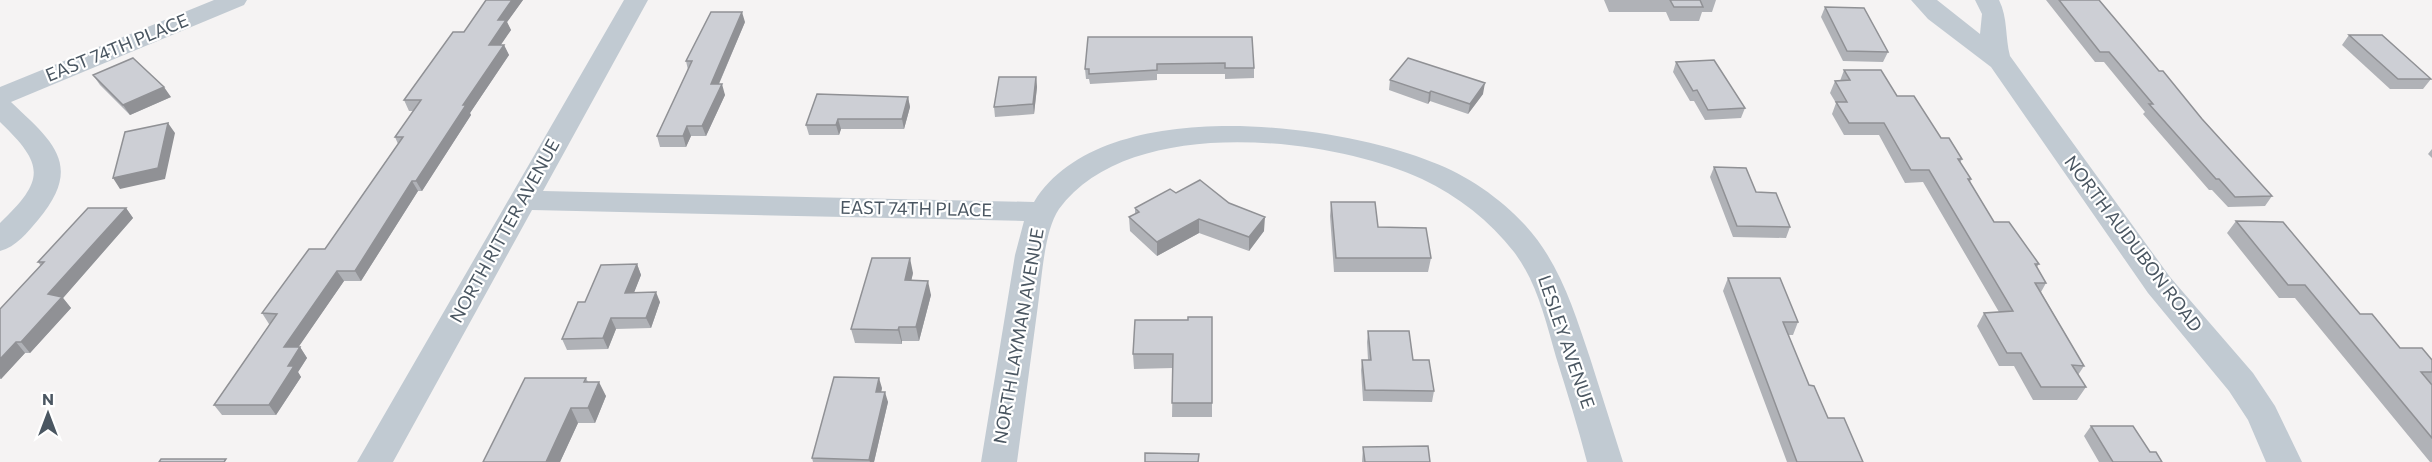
<svg xmlns="http://www.w3.org/2000/svg" width="2432" height="462" font-family="Commissioner,sans-serif">
  <rect width="100%" height="100%" fill="#f5f3f3"/>
  <g fill="none" stroke-linecap="round" stroke-linejoin="round">
    <!-- minor -->
    <path fill="#c1cad2" fill-rule="evenodd" d="M214,0h33l-3,5 -233,97c42,40 73,63 27,118 -10,12 -22,27 -38,31v-28c45,-43 45,-58 0,-101v-35z
      M624,0h24l-105,191 491,11c67,-109 298,-80 398,-40 35,13 68,36 93,63 35,38 49,86 65,133 11,35 22,69 33,104h-36c-9,-35 -20,-70 -31,-105 -10,-35 -19,-75 -42,-105 -24,-31 -56,-56 -92,-73 -94,-43 -294,-65 -363,30 -15,22 -17,69 -21,96 -7,52 -14,105 -21,157h-36l34,-207 9,-34 -492,-11 -139,252h-36z
      M1911,0h26l43,34 2,-20 -7,-14h24c9,18 6,37 11,56l160,221 83,96 22,33 27,56h-36l-18,-42 -19,-29 -81,-98 -157,-226 -63,-48z"/>
  </g>
  <!-- wall -->
  <path fill="#b0b2b7" d="M486,0h37l-16,22 4,8 -11,15h4l5,10 -39,58 1,2 -49,76h-4l-57,90h-17l-46,66h2l7,11 -9,14 3,5 -25,38h-54l-8,-10 56,-81h-1l-7,-11 63,-64 73,-105 -3,-7 19,-26h-5l-5,-11 60,-68z
    M1604,0h112l-4,12h-10l-3,9h-29l-4,-9h-57z
    M2046,0h53l60,71 113,125 -7,10 -37,1 -16,-17h-3l-66,-76 2,-2 -41,-50h-9z
    M1825,7l63,45 -5,10 -40,-1 -22,-44z
    M745,22l-26,62 6,11 -19,41h-15l-5,11h-26l-3,-11 31,-66 -2,-9z
    M2349,35l82,44 -8,10h-33l-48,-44z
    M1088,37l166,31v10l-29,1v-5h-68v6l-67,4 -1,-5h-3l-1,-10z
    M1676,62l69,46 -4,10 -36,2 -11,-19h-4l-17,-29z
    M1844,70l53,26 65,63 -2,4 11,16 -1,3 24,40 45,42 -2,3 9,16 -5,9 43,74 -6,9 8,12 -9,13h-44l-19,-34h-15l-22,-40 7,-13 15,-1 -76,-130 -18,1 -26,-48h-35l-12,-21 4,-11 -6,-10 5,-12h5z
    M93,75l78,22 -41,18 -30,-30z
    M1036,77l1,10 -3,27 -39,3 -1,-10z
    M1390,80l93,14 -15,20 -38,-13 -2,3 -39,-14z
    M908,97l2,10 -6,22h-63l-2,6h-30l-3,-10z
    M2432,149v9l-4,-4z
    M1714,167l76,60 -4,11 -53,-1 -23,-60z
    M1176,193l53,10 35,28 -15,20 -50,-18 -42,23 -27,-25 -1,-14 6,-3v-6z
    M1331,202l47,25 53,31 -3,14h-94l-4,-56z
    M126,208l7,10 -70,80 8,10 -41,45h-5l-24,26h-1v-70l41,-43 -3,-4z
    M2236,221l124,93 40,34 32,12v102h-2l-135,-164h-16l-52,-65z
    M637,264l4,11 -7,17 26,10 -9,26 -35,1 -8,20 -41,1 -5,-11 23,-37z
    M913,273l-2,8 20,14 -12,46h-17v3l-47,-1 -4,-14z
    M1728,278l70,44 -5,13h-5l21,50 19,33 35,44h-76l-64,-171z
    M1212,317v100h-40l1,-49 -39,1 -1,-15 55,-34z
    M1368,331l45,29 21,31 -2,11 -69,-1 -2,-31 1,-10h6l-1,-18z
    M586,378l2,4 18,14 -11,27h-17l-18,39h-77z
    M882,388l-1,4 7,10 -14,60h-61l-1,-4z
    M2091,426l59,26 12,10h-63l-15,-26z
    M1363,447l67,15h-68z"/>
  <!-- shaded-wall -->
  <path fill="#909195" d="M512,0h11l-16,22 4,8 -17,25 -5,-10 9,-25z
    M742,12l3,10 -31,73 -3,-11z
    M504,45l5,10 -39,58 1,2 -49,76 -6,-10 47,-76z
    M1036,77l1,10 -3,27 -1,-10z
    M1485,83l-2,11 -15,20 2,-10z
    M722,84l3,11 -19,41 -4,-10z
    M164,87l7,10 -41,18 -7,-10z
    M1431,91l-1,10 -2,3 1,-11z
    M908,97l2,10 -6,22 -2,-10z
    M838,119l3,10 -2,6 -3,-10z
    M168,123l7,10 -10,46 -45,10 -7,-11z
    M687,126l4,10 -5,11 -3,-11z
    M412,181l6,10 -57,90 -6,-10z
    M126,208l7,10 -70,80 8,10 -41,45 -9,-11 27,-48z
    M1265,217l-1,14 -15,20v-14z
    M1199,219v14l-42,23v-14z
    M910,258l3,15 -5,22 -3,-15z
    M637,264l4,11 -11,28 -5,-10z
    M337,271l7,10 -53,77 -7,-11z
    M928,281l3,14 -12,46 -3,-14z
    M656,292l4,10 -9,26 -5,-10z
    M611,318l5,11 -8,20 -5,-11z
    M899,327l3,14v3l-4,-14z
    M16,342l9,11 -24,26 -1,-2v-18z
    M300,347l7,11 -9,14 3,5 -25,38 -7,-10 19,-39z
    M879,378l3,10 -3,14 -3,-10z
    M599,382l7,14 -11,27 -7,-15z
    M885,392l3,10 -14,60h-4l-1,-2z
    M571,408l7,15 -18,39h-14z"/>
  <!-- building -->
  <path fill="#cdcfd5" stroke="#909195" stroke-width="1.5" d="M486,0h26l-14,20h8l-17,25h15l-41,60h3l-50,76h-4l-57,90h-18l-53,76h16l-12,19h6l-25,39h-55l63,-91 -15,-1 47,-64h16l78,-112h-8l26,-37h-17l49,-68h11z
    M1670,0h30l3,7h-29z
    M2059,0h40l60,71h4l39,48 70,77 -37,1 -16,-18h-3l-67,-75h4l-44,-52h-9z
    M1825,7l39,1 24,44 -41,-1z
    M711,12h31l-31,72h11l-20,42h-15l-4,10h-26l35,-75h-6z
    M2349,35h33l49,44h-33z
    M1088,37h164l2,31h-29v-5l-68,1v6l-68,4v-5h-4z
    M133,58l31,29 -41,18 -30,-30z
    M1408,58l77,25 -15,21 -39,-13 -2,2 -39,-13z
    M1714,60l31,48 -37,2 -11,-20 -4,1 -17,-29z
    M1844,70h37l16,26h17l27,42h8l13,21h-4l13,20h-3l26,43h15l30,42h-4l11,19h-11l49,83 -12,-1 14,22h-45l-20,-34h-14l-23,-40 29,-2 -84,-141h-18l-27,-47h-35l-13,-21h11l-12,-21 15,-1z
    M999,77h37l-3,27 -39,3z
    M817,94l91,3 -6,22h-64l-2,6h-30z
    M168,123l-10,45 -45,10 12,-46z
    M1714,167l32,1 10,24 20,1 14,34 -53,-1z
    M1200,180l29,23 36,14 -16,20 -50,-18 -42,23 -28,-25 10,-5 -4,-4 35,-19 6,4z
    M1331,202h44l3,25 48,1 5,30h-95z
    M88,208h38l-78,86 14,3 -41,45h-5l-16,17v-50l44,-47h-6z
    M2236,221l47,1 77,92h12l28,34h22l10,12v12h-11l11,13v53l-127,-153h-17z
    M872,258h38l-5,22 23,1 -12,46h-17l-1,3 -47,-1z
    M637,264l-12,29 31,-1 -10,26h-35l-8,20 -41,1 16,-37h7l16,-37z
    M1728,278h52l18,44h-15l26,63 5,1 14,32h16l19,44h-66z
    M1188,317h24v86h-40l1,-49h-40l2,-34h53z
    M1368,331h41l4,29h16l5,31 -69,-1 -3,-30h9z
    M834,377l45,1 -3,14h9l-16,68 -57,-2z
    M525,378h61l-2,4h15l-11,26h-17l-25,54h-63z
    M2091,426h42l17,26h6l6,10h-49z
    M1428,446l2,16h-65l-2,-15z
    M1145,453l54,1 -1,8h-53z
    M161,459h65l-2,3h-65z"/>
  <g text-anchor="middle" stroke-width="4.5" stroke-linejoin="round" paint-order="stroke">
    <!-- street labels -->
    <g font-size="18" fill="#4a5661" stroke="#fff">
      <text transform="translate(117 48) rotate(-22)" y="6">EAST 74TH PLACE</text>
      <text transform="translate(916 209) rotate(1)" y="6">EAST 74TH PLACE</text>
      <text transform="translate(505 231) rotate(-61)" y="6">NORTH RITTER AVENUE</text>
      <text transform="translate(2133 244) rotate(53)" y="6">NORTH AUDUBON ROAD</text>
      <text transform="translate(1019 336) rotate(-80)" y="6">NORTH LAYMAN AVENUE</text>
      <text transform="translate(1566 342) rotate(71)" y="6">LESLEY AVENUE</text>
    </g>
  </g>
  <!-- north arrow -->
  <g transform="translate(48 414)" stroke="#ffffff" stroke-width="4.5" paint-order="stroke">
  <path d="M0-4.5L10 22L0 15L-10 22Z" fill="#4a5661"/>
  <text y="-9" font-size="16" font-weight="bold" text-anchor="middle" fill="#4a5661">N</text>
  </g>
</svg>
